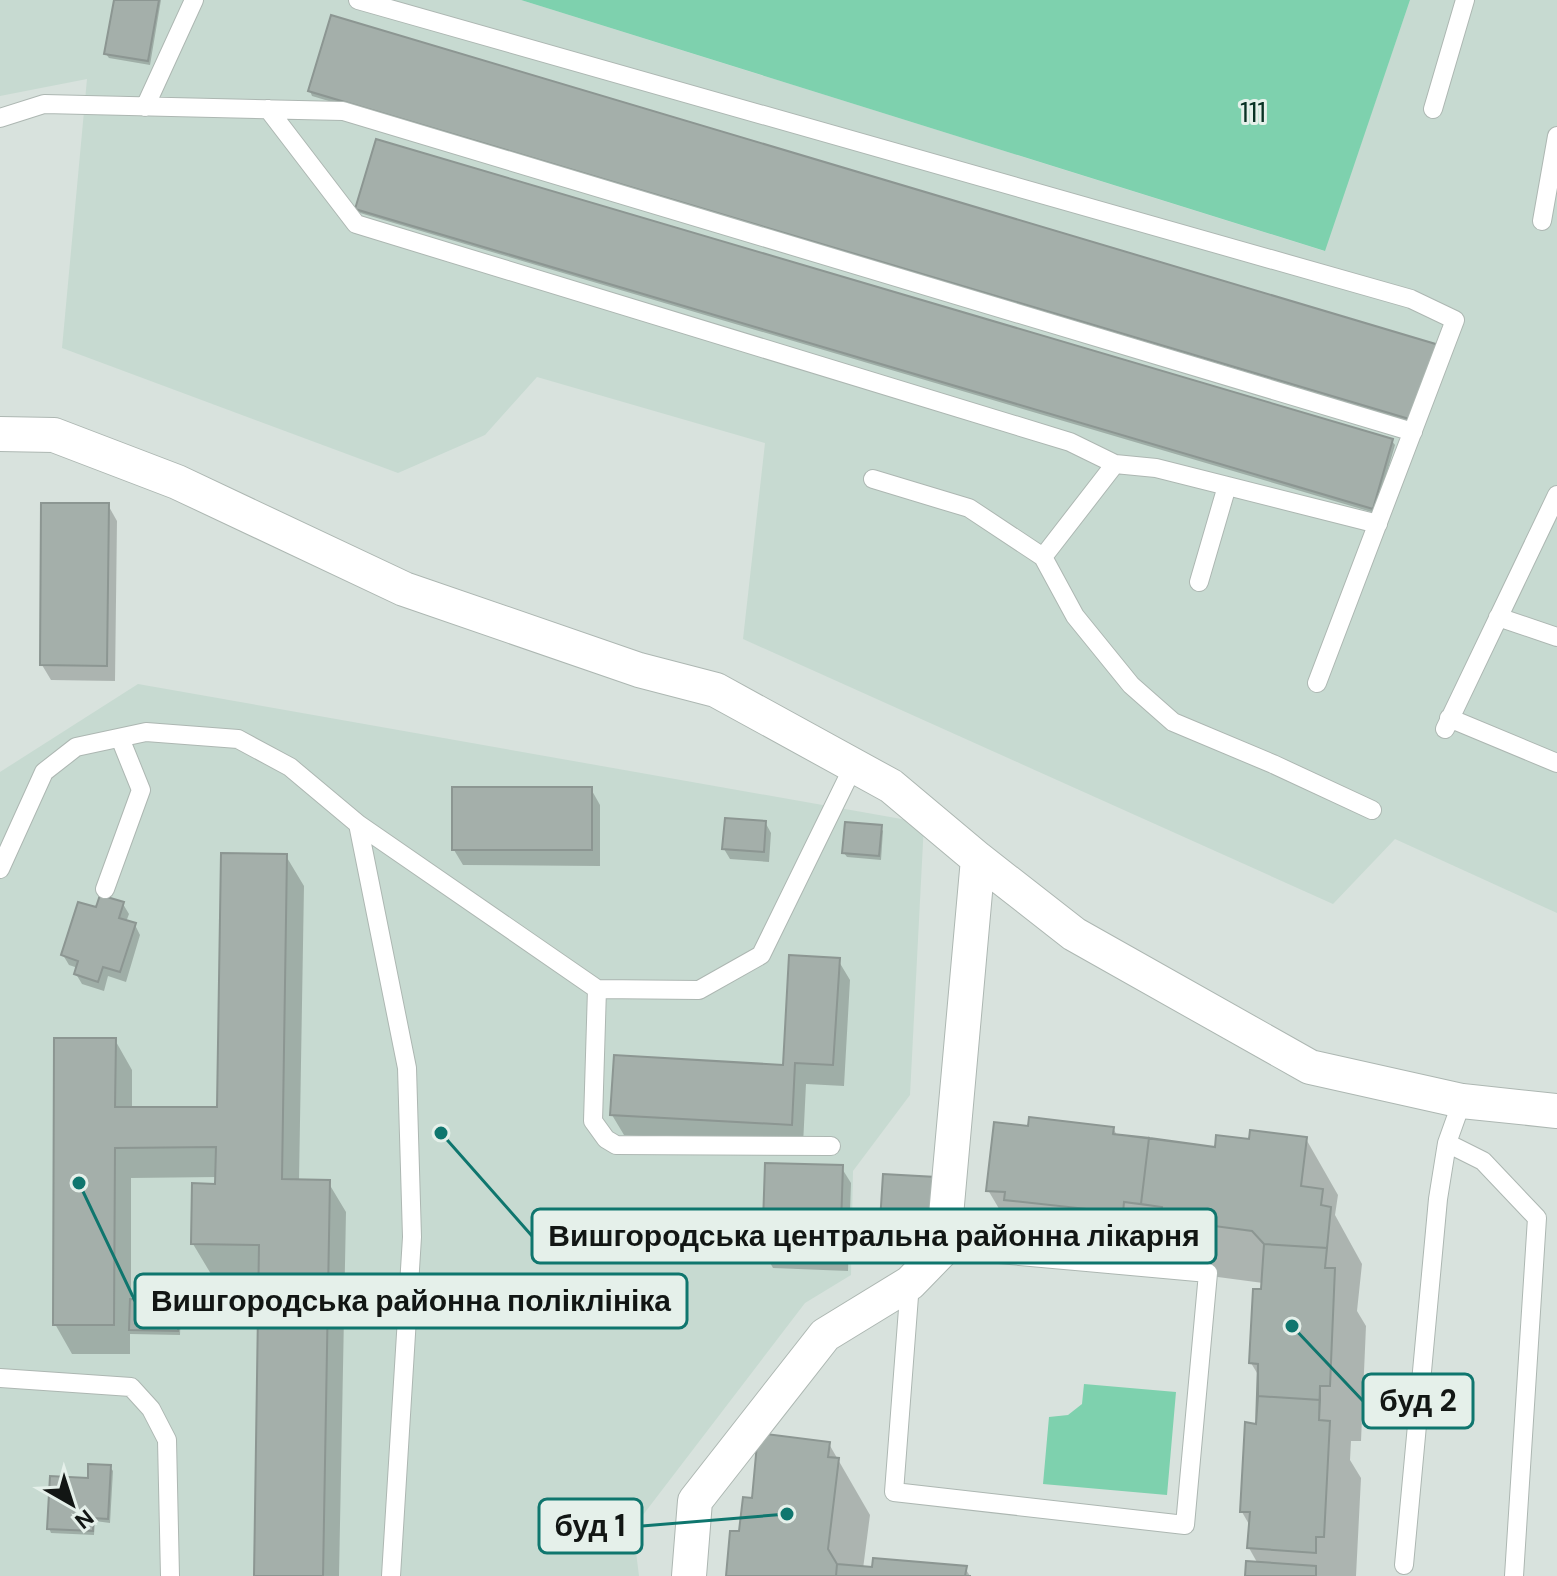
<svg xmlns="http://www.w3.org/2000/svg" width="1557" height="1576" font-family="'DM Sans',sans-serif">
  <rect width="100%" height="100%" fill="#d8e2dd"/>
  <!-- built -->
  <path fill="#c7dad1" d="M0,0h521l803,251 86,-251h147v913l-162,-74 -62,65 -590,-265 22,-196 -228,-66 -52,58 -87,38 -336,-125 25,-269 -87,17z
    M138,684l786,139 -14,272 -57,76 -2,104 -46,28 -172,225 6,48h-639v-804z"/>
  <!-- green -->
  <path fill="#7ed1ae" d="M521,0h889l-85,251z
    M1084,1384l92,8 -9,103 -124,-11 6,-67 19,-2 14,-11z"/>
  <!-- shadow -->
  <path fill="#0003" d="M116,0h45l-11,65 -41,-7 -3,-4z
    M310,91l1130,260 -22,74 -1106,-329z
    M357,209l1035,232 3,4 -20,68 -1015,-300z
    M108,505l9,16 -2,160 -64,-1 -9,-15z
    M591,789l9,16v61l-137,-1 -9,-15z
    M765,822l6,11 -2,29 -39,-3 -6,-10z
    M880,827l3,4 -2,29 -34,-3 -3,-4z
    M286,856l18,30 -5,295 29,1 18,30 -7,364h-83l5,-302h-50l-18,-30 24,-58 1,-9 -87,1v123l47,2 3,4 -1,28 -50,-1v20h-58l-17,-30 60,-284 17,30v39h87z
    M123,904l6,10 -3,8 9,3 5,10 -14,47 -18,-6 -4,15 -22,-7 -6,-10 2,-6 -9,-3 -6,-10 34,-45z
    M838,960l12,20 -6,106 -38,-2 -3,61 -179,-10 -12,-20 173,-48z
    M1113,1128l5,9 99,12 34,-8 55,-2 32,56 -3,20 27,49 -5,47 9,15 -5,115h-10l-1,19 11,18 -5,98h-109l11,-12 -9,-16 1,-22 -8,-14 16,-86 2,-48 -9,-15 12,-80 -68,-9 -7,-13 -33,-4 -1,11 -116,-12 -5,-9 -12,-1 -33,-56 42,-61z
    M841,1167l10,16 -3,88 -75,-3 -9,-16z
    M885,1176l52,59 -49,-4 -5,-10z
    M829,1444l41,71 -7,54 102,-1 5,8h-242l26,-76z
    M110,1467l3,4 -3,52 -15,-2 -1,14 -43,-2 -2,-5 40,-48z"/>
  <!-- building -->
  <path fill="#a4afaa" stroke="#8c9692" stroke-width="2" d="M114,0h45l-11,61 -44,-7z
    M331,15l1108,330 -23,76 -1108,-330z
    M376,139l1017,300 -20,70 -1018,-300z
    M41,503h68l-2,163 -67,-1z
    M452,787h140v63h-140z
    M725,818l41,3 -2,31 -42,-3z
    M845,822l37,3 -3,31 -37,-3z
    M221,853l66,1 -5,325 48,1 -7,396h-69l5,-331 -68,-1 1,-61 23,1 1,-37 -101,1 -1,177h-61l1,-287h62l-1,69h102z
    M100,895l24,7 -5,16 17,5 -16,49 -17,-5 -5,15 -24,-8 4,-13 -17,-6 17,-53 18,5z
    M789,955l51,3 -7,107 -38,-2 -3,62 -182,-10 4,-60 169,10z
    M1029,1117l85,10 -1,7 36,4 -8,66 -17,-2 -1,11 -119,-13 1,-8 -19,-1 8,-69 34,4z
    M1029,1117l85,10 -1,7 102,13 1,-12 33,4 1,-9 57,7 -6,49 22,3 -2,16 10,2 -6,61h10l-5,118h-10l-1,34 11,1 -6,116h-8v16l-69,-5 3,-36h-10l5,-90 11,2 2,-60 -9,-1 4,-74h8l3,-45 -12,-13 -91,-12 1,-12 -38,-5 -1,11 -119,-13 1,-8 -19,-1 8,-69 34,4z
    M1250,1130l57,7 -6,49 22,3 -2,16 10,2 -4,41 -63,-4 -12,-13 -91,-12 1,-12 -21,-3 8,-66 66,9 1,-12 33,4z
    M765,1163l78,2 -3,91 -78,-3z
    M883,1174l53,3 -3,48 -53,-3z
    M1264,1244l63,4 -2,20h10l-5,118h-10v14l-62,-4v-32l-9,-1 4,-74h8z
    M130,1299l49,2 -1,30 -49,-1z
    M1258,1396l62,4 -1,20 11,1 -6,116h-8v16l-69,-5 3,-36h-10l5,-90 11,2z
    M758,1433l72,9 -2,15 11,1 -11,91 9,15 -1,12h-110l4,-45h9l4,-34 9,1z
    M758,1433l72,9 -2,15 11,1 -11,91 9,15 35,3 1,-9 94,8 -2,10h5h-244l4,-45h9l4,-34 9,1z
    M88,1464l23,1 -3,54 -15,-1v13l-46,-2 3,-53 38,2z
    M873,1558l94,8 -2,10h6h-135l1,-12 35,3z
    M1246,1561l70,5v10h-71z"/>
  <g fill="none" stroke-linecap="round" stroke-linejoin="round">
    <!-- service casing -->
    <g stroke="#adb7b2" stroke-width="20">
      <path id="service" d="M358,0l1053,299 44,21 -138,363
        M145,107l49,-107
        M268,109l88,115 714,218 45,22
        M1433,109l32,-109
        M0,118l44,-14 299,7 1070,321
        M1542,221l15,-85
        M873,479l96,29 74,49
        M1199,582l28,-96
        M1498,617l59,20
        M1449,718l108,45
        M1445,729l112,-234
        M1372,810l-99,-46 -100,-42 -42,-37 -56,-69 -32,-59 72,-93 41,4 222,56
        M358,824l239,165 102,1 62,-35 93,-190
        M0,869l44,-97 32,-25 70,-15 92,7 52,28 68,57 49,244 5,169 -21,339
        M105,889l36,-99 -21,-52
        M597,989l-4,132 13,18 10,6 215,1
        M1462,1101l-15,42 36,18 54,57 -23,358
        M910,1283l-16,209 291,33 23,-252 -265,-24
        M0,1378l131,9 20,22 16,31 3,136
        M1404,1565l34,-366 9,-56"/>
    </g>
    <!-- minor casing -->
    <g stroke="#adb7b2" stroke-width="36">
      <path id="minor" d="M0,434l54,1 123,47 227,107 235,81 77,20 175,96 87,73 -35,390 -33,34 -85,52 -130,166 -6,75
        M978,859l96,75 236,133 152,34 95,10"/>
    </g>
    <!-- service -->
    <use href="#service" stroke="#fff" stroke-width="18"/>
    <!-- minor -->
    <use href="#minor" stroke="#fff" stroke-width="34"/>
  </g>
  <g text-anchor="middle" stroke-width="6" stroke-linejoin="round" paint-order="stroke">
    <!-- park labels -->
    <g font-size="28" fill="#093224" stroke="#e5f0ea">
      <text x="1253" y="122">111</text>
    </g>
  </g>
  <!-- callouts -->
  <path fill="none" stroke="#0f766e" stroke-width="3" d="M441 1133L532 1236M79 1183L135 1301M1292 1326L1363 1401M787 1514L642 1526"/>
  <g fill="#0f766e" stroke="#e5f0ea" stroke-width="3">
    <circle cx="441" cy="1133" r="8"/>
    <circle cx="79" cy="1183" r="8"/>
    <circle cx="1292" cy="1326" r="8"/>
    <circle cx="787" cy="1514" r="8"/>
  </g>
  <g fill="#e5f0ea" stroke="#0f766e" stroke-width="3">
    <rect x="532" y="1209" width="684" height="54" rx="8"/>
    <rect x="135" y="1274" width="552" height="54" rx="8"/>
    <rect x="1363" y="1374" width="110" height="54" rx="8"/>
    <rect x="539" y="1499" width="103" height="54" rx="8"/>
  </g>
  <g font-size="30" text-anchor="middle" font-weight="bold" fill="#121614">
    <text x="874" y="1246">Вишгородська центральна районна лікарня</text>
    <text x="411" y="1311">Вишгородська районна поліклініка</text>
    <text x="1418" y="1411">буд 2</text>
    <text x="590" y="1536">буд 1</text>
  </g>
  <!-- north arrow -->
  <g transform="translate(72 1504) rotate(141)" stroke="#e5f0ea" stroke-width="6" paint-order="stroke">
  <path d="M0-6L14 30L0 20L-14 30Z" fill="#121614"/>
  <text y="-12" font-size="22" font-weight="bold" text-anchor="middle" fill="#121614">N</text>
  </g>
</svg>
